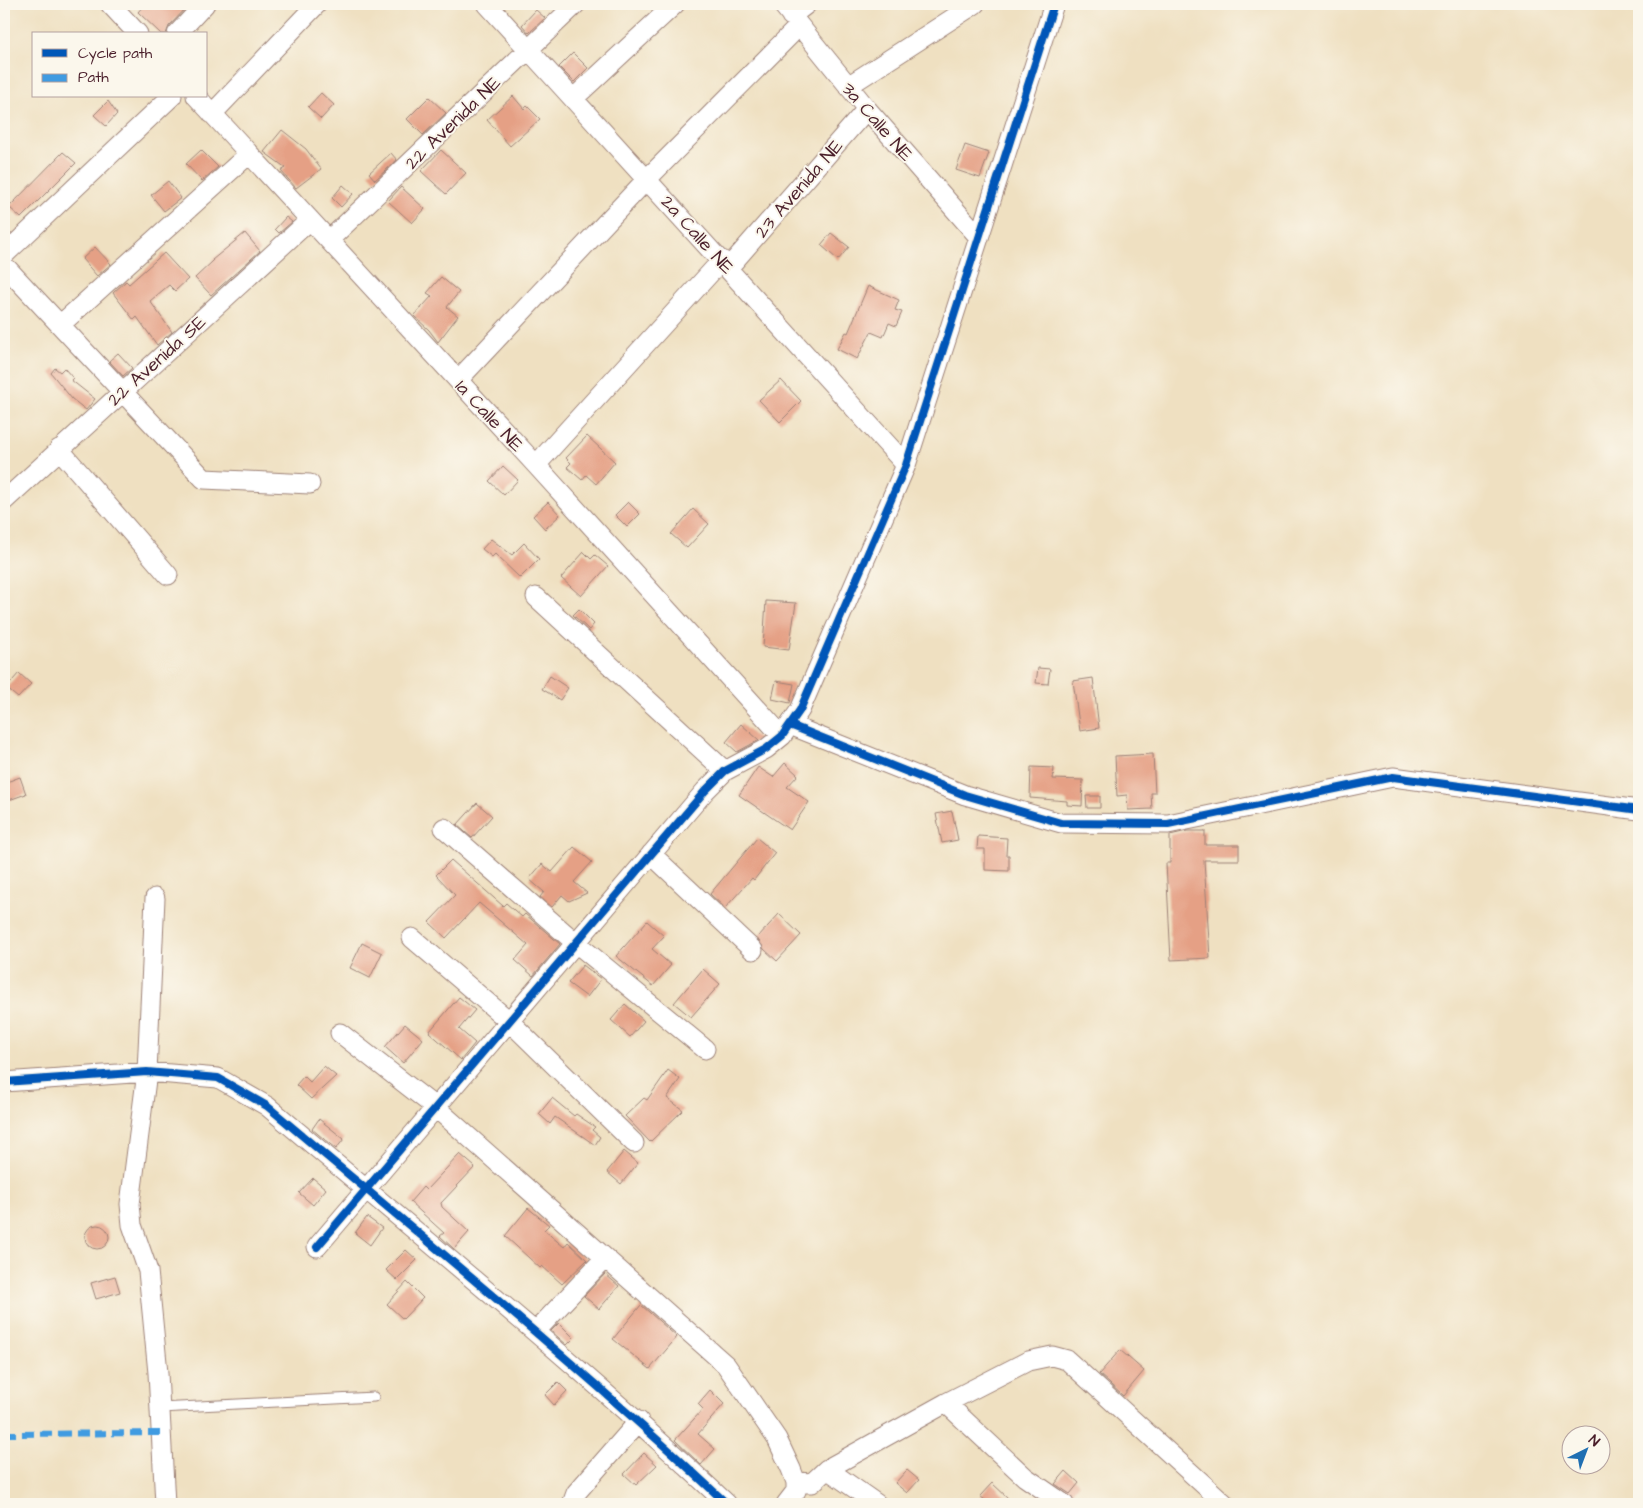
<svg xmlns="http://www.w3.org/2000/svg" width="1643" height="1508" font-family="'Architects Daughter',sans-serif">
  <rect width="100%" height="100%" fill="#fbf7ec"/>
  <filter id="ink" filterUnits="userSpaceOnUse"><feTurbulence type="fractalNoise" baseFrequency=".02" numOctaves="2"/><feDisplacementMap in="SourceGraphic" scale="10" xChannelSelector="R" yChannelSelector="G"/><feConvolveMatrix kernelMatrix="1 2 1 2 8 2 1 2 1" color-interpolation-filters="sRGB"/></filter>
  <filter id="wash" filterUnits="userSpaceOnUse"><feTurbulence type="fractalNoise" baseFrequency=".0096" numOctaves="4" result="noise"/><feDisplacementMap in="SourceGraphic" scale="20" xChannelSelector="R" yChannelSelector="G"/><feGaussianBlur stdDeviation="1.12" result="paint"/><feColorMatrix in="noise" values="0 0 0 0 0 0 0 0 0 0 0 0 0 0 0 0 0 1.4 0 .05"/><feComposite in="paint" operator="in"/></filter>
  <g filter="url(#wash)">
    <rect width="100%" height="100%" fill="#efe0c1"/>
    <g id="blocks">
      <!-- building -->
      <path fill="#e5a085" d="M145,4h45l-21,22 -3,8h-5l-23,-22z
        M536,10l9,8 -16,15 -7,-8z
        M573,53l15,15 -14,14 -15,-15z
        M321,93l13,12 -13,14 -13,-12z
        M513,96l11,13 3,-3 13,13 -30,27 -23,-26z
        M429,97l17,16 -23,22 -16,-16z
        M108,101l9,13 -11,12 -12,-11z
        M282,130l24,19 15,20 -25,19 -15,-17 5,-3 -22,-16z
        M965,145l24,8 -9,25 -24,-8z
        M201,150l17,17 -16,14 -16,-17z
        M441,150l25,23 -20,21 -25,-23z
        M63,152l13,11 -55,55 -12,-11z
        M391,153l6,7 -22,20 -6,-7z
        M168,181l13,17 -17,13 -13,-16z
        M343,185l10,9 -12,13 -9,-9z
        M401,187l24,22 -13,14 -24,-22z
        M286,217l6,5 -13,11 -4,-4z
        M245,233l15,18 -49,44 -16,-17 18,-17 -1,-1z
        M831,233l18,14 -11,13 -17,-15z
        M95,247l16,17 -14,12 -15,-17z
        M164,253l24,26 -13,12 -6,-6 -19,16 22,31 -15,13 -20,-28 -3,3 -21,-27 13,-12 3,3z
        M441,277l18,15 -12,15 11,9 -20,26 -9,-12 -15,-14 18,-20 -5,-3z
        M868,286l31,14 -4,10 7,2 -6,14 -7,-3 -6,14 -12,-5 -14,27 -20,-10 9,-17 2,1z
        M118,353l14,15 -9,8 -14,-15z
        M55,368l5,4 4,-4 9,10 -2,2 24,19 -9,11 -14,-11 -21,-26z
        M781,380l20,21 -21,21 -21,-22z
        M587,436l28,26 -19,22 -10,-9 -4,5 -15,-13 4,-4 -5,-5z
        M503,466l15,14 -14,15 -15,-14z
        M548,502l12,13 -15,14 -12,-13z
        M628,502l12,12 -13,13 -12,-12z
        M693,509l16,15 -22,24 -16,-14z
        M491,539l21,16 12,-12 15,16 -19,19 -25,-24 -3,3 -10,-8z
        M584,552l7,7 4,-4 13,11 -27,30 -20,-18z
        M766,601l30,2 -7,47 -26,-3z
        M579,609l15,15 -5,6 -16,-15z
        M1038,668l12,1 -2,15 -12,-1z
        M19,673l12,11 -13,14 -12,-10z
        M550,676l18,12 -8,12 -18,-11z
        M1093,678l6,50 -19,3 -7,-50z
        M776,681l18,3 -4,19 -18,-4z
        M741,724l18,16 -22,12 -11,-10z
        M1153,754l2,39h-4l1,16 -24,1 -1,-15 -10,1 -2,-40z
        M785,763l13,12 -11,12 22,15 -19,28 -51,-35 19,-28 15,10z
        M1031,767l23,1 -1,11 30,1 -1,26 -15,-1v-4l-37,-3z
        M20,777l6,17 -17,6 -5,-17z
        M1086,796h14v12h-13z
        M477,803l15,13 -20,22 -15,-13z
        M952,811l6,29 -16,3 -6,-29z
        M1187,831h18v14h34v15h-35l6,98 -39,2 -5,-97h4v-28z
        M978,836l29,2 -1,17h3v16l-24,-1v-21h-8z
        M757,838l18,15 -21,27 -2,-2 -27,30 -15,-14z
        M574,847l18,15 -18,20 13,11 -18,8 -7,-6 -10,12 -12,-10 4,-5 -15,-13 13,-15 10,8z
        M451,860l52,46 3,-3 16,14 3,-3 35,30 -27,32 -18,-16 13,-15 -49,-42 -33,35 -17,-16 26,-27 -19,-20z
        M779,914l22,21 -24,26 -13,-12 -7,-11z
        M647,921l17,15 -12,13 19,16 -18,21 -37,-30z
        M362,943l20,10 -12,25 -20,-10z
        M583,965l18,14 -14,18 -19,-14z
        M703,969l17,15 -29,33 -17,-14z
        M459,997l16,13 -16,19 16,14 -14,17 -32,-28z
        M625,1004l19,17 -14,16 -19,-17z
        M405,1024l18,15 -20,24 -18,-16z
        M324,1066l12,10 -25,23 -15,-14 8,-9 6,6z
        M668,1070l12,9 -13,19 16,12 -33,32 -25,-26 19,-18 3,2z
        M552,1098l22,18 2,-2 19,13 -3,3 8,7 -5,8 -40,-28 -5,7 -11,-10z
        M319,1119l25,20 -8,10 -24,-20z
        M624,1151l14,12 -17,21 -14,-12z
        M460,1154l15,13 -34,36 1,4 27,25 -15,17 -14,-13 4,-3 -34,-31 13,-15 3,3z
        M313,1178l13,11 -13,16 -14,-12z
        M528,1208l21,17 -5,5 20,17 4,-5 19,18 -25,24 -20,-18 -2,2 -35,-32z
        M367,1217l15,11 -12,17 -15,-12z
        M85 1237a12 12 0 1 1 24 0a12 12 0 1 1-24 0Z
        M406,1250l11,10 -20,20 -11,-10z
        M605,1274l14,12 -20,23 -15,-13z
        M115,1276l5,16 -24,7 -5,-16z
        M407,1282l16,16 -20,21 -16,-15z
        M641,1305l36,32 -27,32 -37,-30z
        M559,1323l15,15 -7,7 -16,-14z
        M1120,1350l24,21 -21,25 -24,-22z
        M558,1382l9,9 -13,14 -9,-10z
        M710,1390l14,14 -26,30 17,15 -14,16 -26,-25 28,-31 -5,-5z
        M644,1453l13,12 -21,20 -12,-11z
        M907,1470l12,10 -12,13 -12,-10z
        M1066,1471l13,12 -9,11 -15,-10z
        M992,1483l16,15 -6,6h-12l-10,-8z"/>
    </g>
  </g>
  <g filter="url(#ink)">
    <use href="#blocks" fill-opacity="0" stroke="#9c8076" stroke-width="1"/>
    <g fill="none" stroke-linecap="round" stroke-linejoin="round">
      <!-- service casing -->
      <g stroke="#9c8076" stroke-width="11">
        <path id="service" d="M160,1408l214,-11"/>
      </g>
      <!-- minor casing -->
      <g stroke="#9c8076" stroke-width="21">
        <path id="minor" d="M110,4l28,30
          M487,4l419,461
          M782,4l85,105 111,127
          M791,16l16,-12
          M177,34l28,-30
          M848,86l127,-82
          M196,96l340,369 246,271
          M574,98l101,-94
          M212,114l105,-110
          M329,240l247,-236
          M4,255l168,-159
          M4,265l200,214 106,5
          M729,267l138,-158
          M60,325l189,-171
          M458,380l189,-201 152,-153
          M59,449l109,126
          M536,465l186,-205
          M4,501l306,-281
          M536,597l189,174
          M790,725l175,70 96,28 107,1 225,-47 246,33
          M444,828l132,115 129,106
          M651,854l102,96
          M155,898l-8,174 -17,132 2,21 16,46 10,102 7,131
          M412,938l97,83 125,122
          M340,1033l95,74 291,258 51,74 14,30 5,13v9l-10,13
          M4,1082l143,-10 71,6 49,28c155,131 313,259 460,398
          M317,1247l388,-456 20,-20 41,-22 16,-13 18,-26 106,-245 148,-461
          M536,1331l69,-73
          M946,1403l79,74 39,27
          M827,1469l50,35
          M796,1482l16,1 15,-14 119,-66 82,-42 24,-5 15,4 158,144
          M572,1504l4,-11 63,-72"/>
      </g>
      <!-- service -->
      <use href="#service" stroke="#fff" stroke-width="9"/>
      <!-- minor -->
      <use href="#minor" stroke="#fff" stroke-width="19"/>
      <!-- quiet -->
      <path stroke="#409be1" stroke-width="6" stroke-dasharray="12 6" stroke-linecap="butt" d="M4,1434l158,-1"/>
      <!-- cycleway casing -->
      <g stroke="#fbf7ec" stroke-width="11">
        <path id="cycleway" d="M790,725l175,70 96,28 107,1 225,-47 246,33
          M4,1082l143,-10 71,6 49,28c155,131 313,259 460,398
          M317,1247l388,-456 20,-20 41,-22 16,-13 18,-26 106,-245 148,-461"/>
      </g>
      <!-- cycleway -->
      <use href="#cycleway" stroke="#0057b8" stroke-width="8"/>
    </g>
  </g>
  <g text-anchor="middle" stroke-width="4" stroke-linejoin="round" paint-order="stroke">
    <!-- street labels -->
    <g font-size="19" fill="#4a1f2b" stroke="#fbf7ec">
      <text transform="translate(878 121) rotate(49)" y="7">3a Calle NE</text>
      <text transform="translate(452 122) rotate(-44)" y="7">22 Avenida NE</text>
      <text transform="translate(798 188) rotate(-49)" y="7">23 Avenida NE</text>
      <text transform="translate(698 234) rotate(48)" y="7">2a Calle NE</text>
      <text transform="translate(156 360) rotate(-42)" y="7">22 Avenida SE</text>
      <text transform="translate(490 415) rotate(47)" y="7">1a Calle NE</text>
    </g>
  </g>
  <!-- margin -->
  <rect width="1643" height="1508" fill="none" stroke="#fbf7ec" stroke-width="20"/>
  <!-- legend -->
  <rect x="32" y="32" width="175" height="65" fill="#fbf7ec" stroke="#b4a19f"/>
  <rect x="42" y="49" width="25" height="8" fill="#0057b8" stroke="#b4a19f"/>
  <text x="78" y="58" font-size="15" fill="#4a1f2b">Cycle path</text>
  <rect x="42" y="74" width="25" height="8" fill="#409be1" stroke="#b4a19f"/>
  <text x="78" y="82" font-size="15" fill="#4a1f2b">Path</text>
  <!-- north arrow -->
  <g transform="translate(1586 1450) rotate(42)"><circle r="24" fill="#fbf7ec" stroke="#b4a19f"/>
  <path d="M0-4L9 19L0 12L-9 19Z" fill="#1f6fb2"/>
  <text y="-8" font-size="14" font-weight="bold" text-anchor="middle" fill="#4a1f2b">N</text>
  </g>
</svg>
